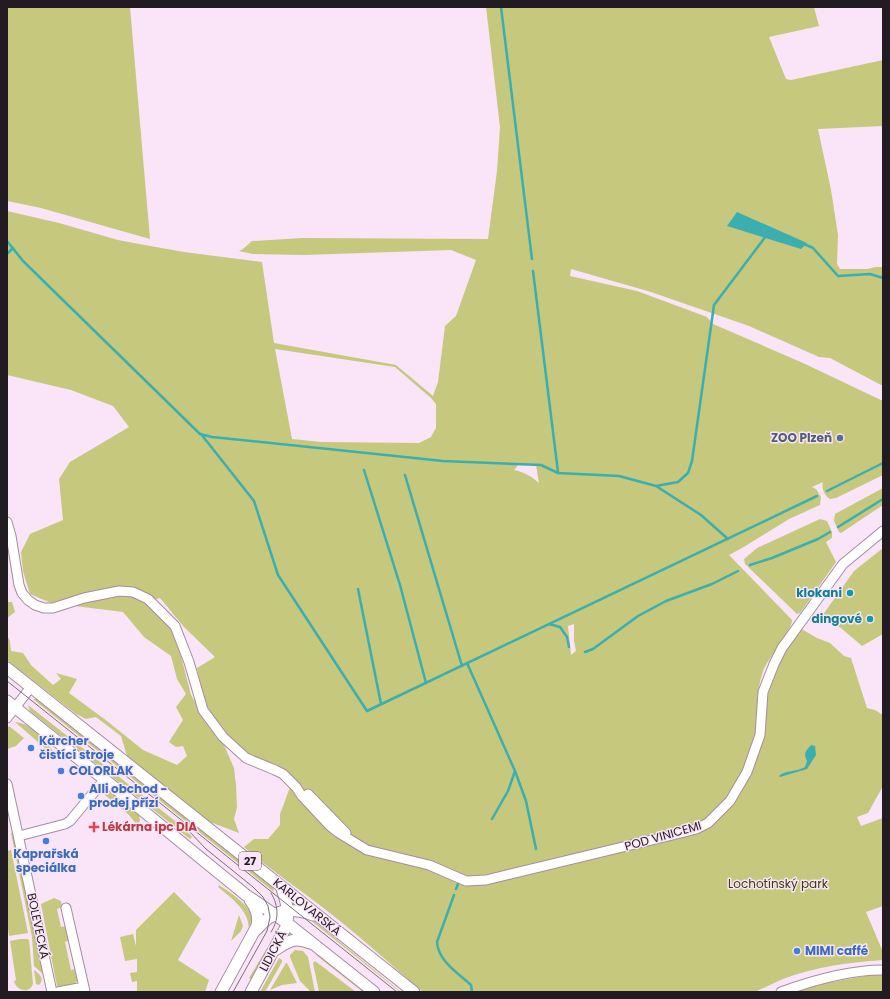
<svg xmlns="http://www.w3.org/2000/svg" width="890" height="999" font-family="Poppins,sans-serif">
  <rect width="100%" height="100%" fill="#fae4f8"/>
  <!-- green -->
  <path fill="#c5c87d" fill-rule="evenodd" d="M7,7h123l20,232 -109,-31 -34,-7z
    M486,7h328l5,19 -50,11 17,42 5,1 92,-20v66l-65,3 13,61 7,45 -1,29 3,5h27l9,-2h7v119l-53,-28 -11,-1 -70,-31 -98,-34 -80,-23 -1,7 67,15 70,26 6,7 90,39 80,38v74l-47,23 -6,1c-5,-3 -9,-11 -7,-17l-11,5 4,2 5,8 -1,8 -31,14 -47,29 -13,7 63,65c-1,14 -23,36 -29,51 -4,12 -6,24 -6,36 0,7 1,15 1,22 -1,13 -11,25 -12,38l14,-32 3,-43 35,-65 19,11 13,5 14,13 7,2 16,50 8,2 8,5v71l-15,27 -11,4 4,9 22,-8v88l-17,6 17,40v8c-34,2 -68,7 -100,19 -9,4 -19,9 -28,13h-332c-35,-30 -69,-61 -106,-89 -25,-19 -49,-35 -73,-56l10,-8h14l12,-14v-11l12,-32 -44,-27 -20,-19 -23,-31 -8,-37 18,-11 -31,-30 -24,-29 -14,4 23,21 12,33 10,39 16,28 17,22 10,23 2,17 1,22 -3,12 5,14 -29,-11 -83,-66 -6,-20 -25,-19 -10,2 -10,-5 -69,-54v-24l3,5 1,10 12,2 8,12 22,20 8,-6 -5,-6 21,6 -8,14 38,28 36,29 34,15 10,-9 -4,-10 -7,1 -7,-5 14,-22 -7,-13 10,-13 -9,-15 -6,-23 -27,-19 -21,-25 -72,-9 -21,-9 -7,-23 -2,-19 9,-18 33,-14 -4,-41 11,-17 59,-35 -16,-21 -42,-16 -64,-15v-164l52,12 59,17 32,6 34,6 78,10 12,81 122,22 37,31 5,-14 7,-56 11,-10 20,-56 -25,-10 -148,5 -50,-1 -14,-3 4,-2 9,-8 50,-3 186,1 9,-68 3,-44zM275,349l120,18 36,31 5,6v24l-5,9 -12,6 -98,-1 -29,-3zM519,464l17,1 3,18c-8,-7 -15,-11 -25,-13zM574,624v17l2,10 -5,4 -3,-29z
    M883,488v17l-42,28 -2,-1 -5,-11 1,-7z
    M820,519l7,2 5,11v6l-6,4 10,20 -36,51 -3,1 -52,-50 -1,-5 13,-11z
    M883,548v86l-21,12 -21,-18 -19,-12 32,-45z
    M7,602h5l3,10 -8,6z
    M33,699h5l234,186 2,7z
    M28,705l156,123 8,9 -2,2 -160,-128z
    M15,722c17,1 30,20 40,31l-9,-4z
    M9,726l15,12 -8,8 -9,3v-20z
    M103,789h3l33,26 1,6 -3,4 -9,-11 -29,-24z
    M11,833h2l22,99 8,42 -9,-8 -2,-29z
    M11,850l17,83 -19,3 -2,-15v-70z
    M219,885c13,9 42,26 30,44 0,-19 -18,-31 -31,-42z
    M174,892l27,27 -23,41 31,20 -4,12h-68v-11l-5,1 -2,-9 7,-1v-13l-12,2 -5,-24 13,-3 3,12v-16z
    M54,898l7,3 1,6 -5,2 4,18 6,-1 3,14 -5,2 6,28 5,-1 2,11c-4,6 -14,9 -21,6l-16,-82z
    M239,915l4,11 -2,5 -10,10z
    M309,919l4,1 88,72h-1z
    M20,939h7l2,1 4,44c-4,11 -17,6 -19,-3l2,-1 -6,-39z
    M266,950l1,1 -16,28 -2,-1z
    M295,950l8,1 5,6 7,35h-4l-11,-11 -10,-24v-2z
    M316,952l51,40h-4l-47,-37z
    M279,958l3,2v2l-17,30h-5z
    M315,961l41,31h-37l-6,-29z
    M286,963h1l10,20 -15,2 -12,5z
    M34,970c6,4 11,9 5,15l-3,-1z
    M871,975h12v16l-88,1 20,-7z"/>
  <!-- water -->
  <path fill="#3bafb0" d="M737,212l70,31 -6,6 -74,-23z
    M811,745l4,1 1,9 -9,14 -27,8 -1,-1c6,-6 18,-4 26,-9l2,-6c-4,-8 -1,-10 4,-16z"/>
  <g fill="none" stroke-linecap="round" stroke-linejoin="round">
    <!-- stream -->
    <path stroke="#3bafb0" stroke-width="2.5" d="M501,7l31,252
      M7,241l16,20 177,173 12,3 231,24 98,4 17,8 61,3 37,10 22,-4 10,-9 4,-12 22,-156 52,-69
      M804,244l9,4 25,28 32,-2 13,4
      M7,254l6,-6
      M533,271l25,201
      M201,434l53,67 24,74 89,136 450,-215
      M364,470l36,115 26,98
      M405,475l57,191
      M656,486l45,29 27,24
      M827,491l56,-28
      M838,527l45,-28
      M750,565l22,-7 46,-19 12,-7
      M358,589l23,115
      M549,624l11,3 7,10 2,10
      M585,652l8,-3 45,-33 28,-15 46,-17 26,-13
      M467,663l48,108 11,30 10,48
      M492,819l16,-28 7,-20
      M456,889l2,-5
      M454,895l-17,47c1,19 22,32 34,43l1,7"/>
    <!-- minor casing -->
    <g stroke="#a28ea0" stroke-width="11">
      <path id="minor" d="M7,522l4,14 8,49 3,8 6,7 7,5 9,3h9l31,-10 35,-7 14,1 15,7 27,27 14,36 14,48 20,27 23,21 29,12 8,4 13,13 6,9 28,30 9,7 28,17 62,15 37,16 20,-1 199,-48 11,-3 12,-6 22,-22 17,-29 13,-37 3,-43 11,-28 8,-16 61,-84 40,-33
        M7,718l24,-31
        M7,784l45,208
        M308,794l38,39
        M19,836l46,-12 5,-3 35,-42
        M66,908l18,79
        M58,992l26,-5 1,5
        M781,992c30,-11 69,-22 102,-22"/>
    </g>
    <!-- major casing -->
    <g stroke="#a28ea0" stroke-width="13">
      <path id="major" d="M7,668l407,324
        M7,701l118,95 67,55 54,44 41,28 87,69
        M256,930c17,-20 33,-24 57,-15
        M275,950c13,-8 19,-14 35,-7
        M221,992l36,-66c2,-11 -1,-18 -7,-26
        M251,992l35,-65c4,-14 0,-27 -5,-41"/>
    </g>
    <!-- minor -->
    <use href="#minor" stroke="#fff" stroke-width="9"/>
    <!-- major -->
    <use href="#major" stroke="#fff" stroke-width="11"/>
    <!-- tram -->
    <path stroke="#7c6f7b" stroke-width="1" d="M7,681l390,311
      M186,828l20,21 47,38 10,10 5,9 2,11 -3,14 -34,61
      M271,932c8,-12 8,-26 0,-39"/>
  </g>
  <!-- markers -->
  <circle fill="#5c6f8a" stroke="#fae4f8" stroke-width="1.5" cx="840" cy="438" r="4"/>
  <g fill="#0f9aa8" stroke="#fae4f8" stroke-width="1.5">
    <circle cx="850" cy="593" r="4"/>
    <circle cx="870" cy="619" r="4"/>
  </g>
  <g fill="#3f7fe0" stroke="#fae4f8" stroke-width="1.5">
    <circle cx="31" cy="748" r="4"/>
    <circle cx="61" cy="771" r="4"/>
    <circle cx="81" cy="796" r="4"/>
    <circle cx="46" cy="841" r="4"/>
    <circle cx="797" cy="951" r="4"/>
  </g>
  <path fill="#e0444e" stroke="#fae4f8" stroke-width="1.5" d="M92 821h4v4h4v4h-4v4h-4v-4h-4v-4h4z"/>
  <g text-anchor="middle" stroke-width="3" stroke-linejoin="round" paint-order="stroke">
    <!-- shield labels -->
    <rect fill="#fae4f8" stroke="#635762" stroke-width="1" x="239" y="852" width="22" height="18" rx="3"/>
    <g font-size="11" font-weight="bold" fill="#221b22">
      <text x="250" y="865">27</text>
    </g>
    <!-- service labels -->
    <g font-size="12" font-weight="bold" fill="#4e5e75" stroke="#fae4f8" text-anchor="end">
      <text x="832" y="442">ZOO Plzeň</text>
    </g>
    <!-- culture labels -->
    <g font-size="12" font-weight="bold" fill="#0d838f" stroke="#fae4f8" text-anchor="end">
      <text x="842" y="597">klokani</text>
      <text x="862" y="623">dingové</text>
    </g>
    <!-- shop labels -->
    <g font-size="12" font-weight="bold" fill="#366cbe" stroke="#fae4f8" text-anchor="start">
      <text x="39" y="745">Kärcher<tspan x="39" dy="14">čistící stroje</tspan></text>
      <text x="69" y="775">COLORLAK</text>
      <text x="89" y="793">Alli obchod -<tspan x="89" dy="14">prodej přízí</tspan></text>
      <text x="46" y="858" text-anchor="middle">Kaprařská<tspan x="46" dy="14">speciálka</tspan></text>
      <text x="805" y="955">MIMI caffé</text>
    </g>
    <!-- health labels -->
    <g font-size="12" font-weight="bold" fill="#be3a42" stroke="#fae4f8" text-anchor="start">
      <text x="102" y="831">Lékárna ipc DIA</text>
    </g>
    <!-- street labels -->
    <g font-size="12" fill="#221b22" stroke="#fae4f8">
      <text transform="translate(663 836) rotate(-16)" y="4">POD VINICEMI</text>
      <text transform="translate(307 907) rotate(39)" y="4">KARLOVARSKÁ</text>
      <text transform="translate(38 926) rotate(78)" y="4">BOLEVECKÁ</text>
      <text transform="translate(273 951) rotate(-62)" y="4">LIDICKÁ</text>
    </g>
    <!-- park labels -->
    <g font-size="12" fill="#3a3b0f" stroke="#fae4f8">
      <text x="778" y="888">Lochotínský park</text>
    </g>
  </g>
  <!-- border -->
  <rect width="890" height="999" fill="none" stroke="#221b22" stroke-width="16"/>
</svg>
